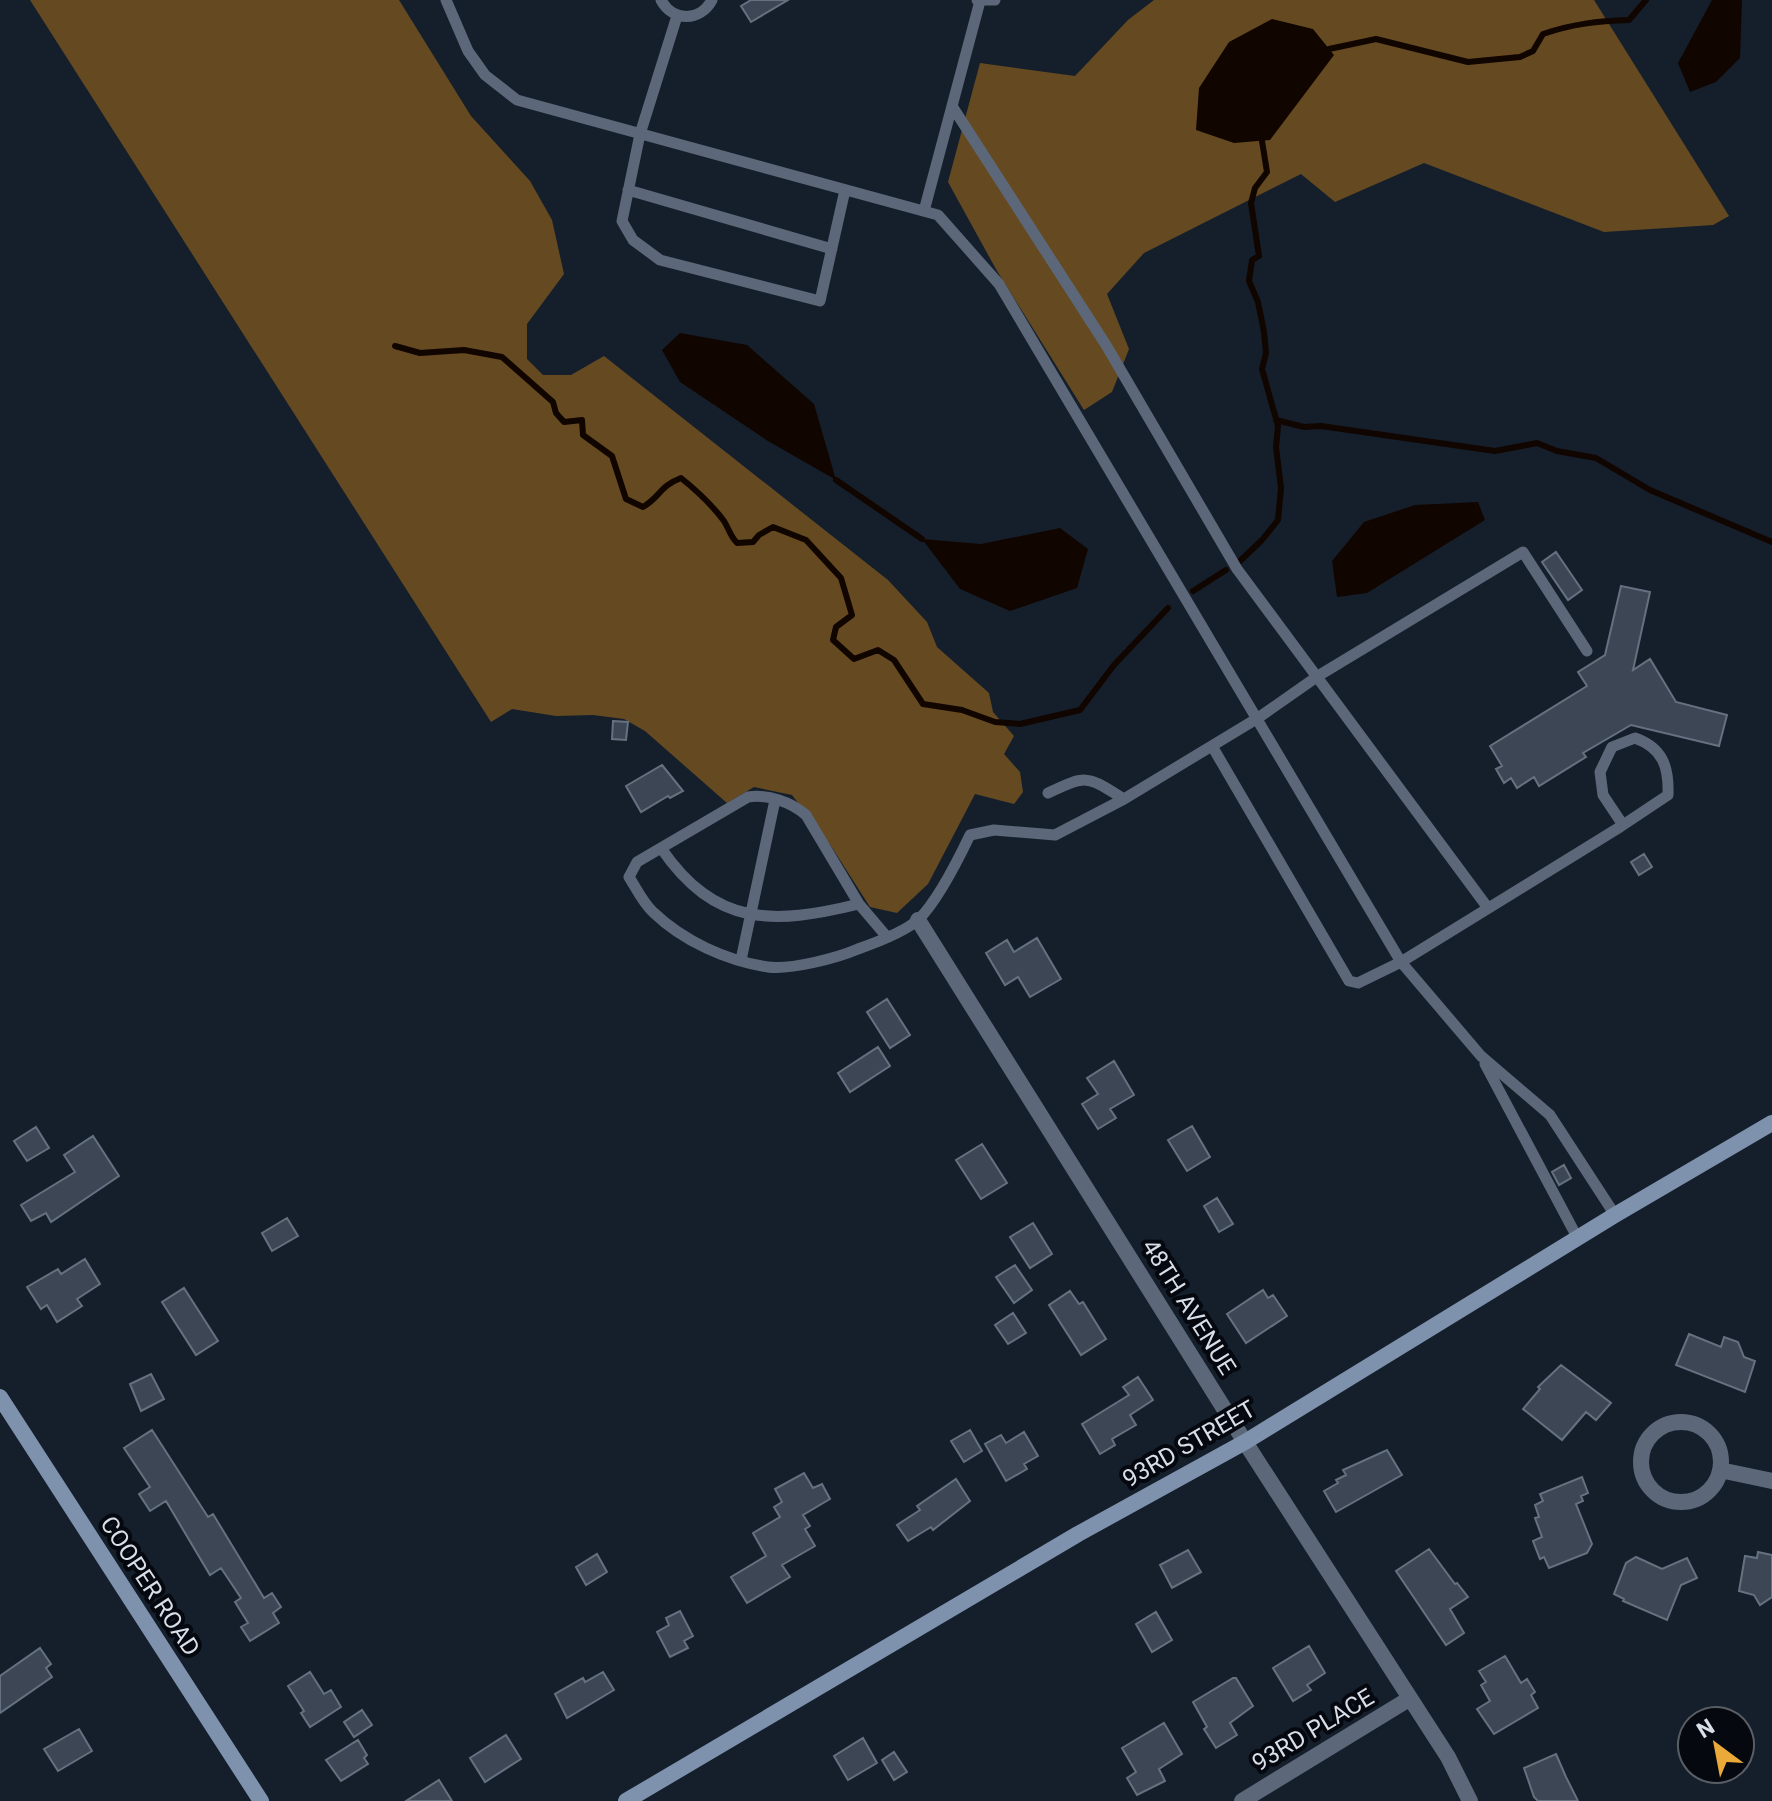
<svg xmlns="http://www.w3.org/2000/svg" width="1772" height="1801" font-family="Roboto,sans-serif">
  <rect width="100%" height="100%" fill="#151f2b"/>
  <!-- forest -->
  <path fill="#654a21" d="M30,0h369l72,116 59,65 22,39 12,54 -37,50v35l16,16h28l33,-19 284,224 39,42 10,25 52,46 4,19 21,24 -10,18 16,18 3,20 -9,12 -39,-10 -47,90 -31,29 -27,-6 -39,-61 -39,-51 -38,-8 -27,16 -82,-72 -21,-12 -31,-4 -37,1 -44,-7 -21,13z
    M1154,0h440l135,216 -16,9 -109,7 -180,-69 -89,39 -34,-28 -157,79 -37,41 22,55 -17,43 -28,18 -87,-139 -49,-89 32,-119 95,13 53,-56z"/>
  <!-- water -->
  <path fill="#110500" d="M1712,0h30l-2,58 -24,24 -26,10 -12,-29z
    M1272,19l41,10 21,26 -64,85 -36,3 -38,-13 3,-42 30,-46z
    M680,333l67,12 67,59 22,76 -68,-39 -88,-59 -18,-32z
    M1478,502l7,18 -118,73 -30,4 -5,-36 32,-39 51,-17z
    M1060,528l28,21 -11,39 -67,23 -50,-22 -38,-50 59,5z"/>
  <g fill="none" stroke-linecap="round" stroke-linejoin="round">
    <!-- stream -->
    <path stroke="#110500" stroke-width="6" d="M1329,49l47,-10 92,23 52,-5 13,-6 10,-17c29,-10 55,-13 86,-14l17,-20
      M395,346l25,7 44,-3 38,7 51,45 3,11 8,9 18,-2 1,15 29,21 14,43 17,8c17,-10 17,-21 38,-29 15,12 31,27 43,43 5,8 6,15 13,22l16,-1 6,-7 14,-8 33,13 35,38 11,37 -16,12 -3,13 21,19 24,-9 16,10 29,44 39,6 33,12 25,2 60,-14 34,-45 54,-57
      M1276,420l28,7 17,-1 174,25 42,-8 20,8 39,7 54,32 122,52
      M836,480l86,59
      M1240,561l22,-21 16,-20 3,-32 -5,-41 2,-21 -16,-57 4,-16 -2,-21 -6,-30 -9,-21 3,-21 7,-4 -8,-53 4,-15 12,-16 -5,-31
      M1193,591l33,-21"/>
  </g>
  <!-- building -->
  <path fill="#3c4655" stroke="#657180" stroke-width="2" d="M751,0h37l-37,22 -10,-16z
    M1556,552l26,38 -14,10 -26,-38z
    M1621,586l29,6 -17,78 17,-11 26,43 51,13 -8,31 -88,-21 -48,28 3,4 -47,29 -5,-9 -17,11 -6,-10 -7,5 -8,-14 6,-3 -12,-20 97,-60 -9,-14 27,-17z
    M613,721l15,1 -2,18 -14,-1z
    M662,765l21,26 -13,7 -2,-2 -27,16 -15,-26z
    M1644,854l8,13 -13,8 -8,-13z
    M1037,938l24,41 -31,18 -12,-20 -13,8 -19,-32 21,-13 7,12z
    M887,999l23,36 -20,13 -23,-36z
    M878,1047l12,19 -40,26 -12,-19z
    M1114,1061l20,34 -24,14 6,9 -18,11 -16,-25 16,-10 -11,-16z
    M1192,1126l18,31 -23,14 -19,-31z
    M36,1127l13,21 -22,13 -13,-20z
    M93,1136l26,40 -68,46 -5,-9 -15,8 -10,-16 54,-33 -11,-17z
    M982,1144l25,39 -26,16 -25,-39z
    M1564,1165l7,13 -12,7 -7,-13z
    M1217,1198l16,26 -14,8 -15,-26z
    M287,1218l11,18 -26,15 -10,-18z
    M1033,1223l19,31 -22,14 -20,-31z
    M85,1259l15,25 -23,15 5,7 -25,16 -10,-17 -6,4 -14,-22 31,-18 3,5z
    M1015,1265l17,25 -18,13 -18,-26z
    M184,1288l34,53 -22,14 -34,-53z
    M1263,1290l5,8 5,-3 14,21 -41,27 -19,-29z
    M1070,1291l9,13 4,-2 23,37 -25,16 -32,-50z
    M1013,1313l13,20 -18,11 -13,-19z
    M1689,1334l32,13 3,-10 14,5 6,15 11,4 -10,31 -69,-27z
    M1561,1365l50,38 -15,17 -10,-8 -24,28 -39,-31 17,-20 -2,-2z
    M151,1374l13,25 -23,12 -11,-27z
    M1138,1377l15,23 -23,15 6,10 -24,14 3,6 -15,9 -18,-30 47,-29 -6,-8z
    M152,1430l56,87 5,-3 51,84 8,-5 9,14 -8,6 6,10 -29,18 -9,-14 7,-4 -13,-21 6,-4 -20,-30 -11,7 -44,-74 -16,10 -11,-17 11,-7 -26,-39z
    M970,1430l12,21 -18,11 -13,-21z
    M1024,1432l14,24 -14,8 3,5 -21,12 -21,-37 16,-9 5,8z
    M1387,1450l15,25 -66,37 -12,-21 14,-8 -2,-3 10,-5 -3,-5z
    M804,1473l9,15 9,-4 8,15 -27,16 7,11 -5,3 10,17 -33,19 8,12 -43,26 -16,-26 35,-21 -13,-23 27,-16 -6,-10 8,-5 -7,-13z
    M1582,1477l6,16 -7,3 2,5 -7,3 16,40 -5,9 -38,15 -5,-11 -4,2 -7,-18 9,-4 -7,-19 4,-1 -4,-12 8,-4 -3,-7z
    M956,1479l14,22 -37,29 -2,-3 -23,14 -11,-16 23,-15 -3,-4z
    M1429,1549l26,35 2,-1 11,14 -18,12 14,24 -18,12 -50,-74z
    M1188,1550l13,22 -29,16 -12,-23z
    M1758,1552l14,3v42l-12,8 -6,-10 -15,-4 6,-35 12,2z
    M597,1554l10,18 -21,13 -10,-18z
    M1636,1557l26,12 25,-11 10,20 -16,7 -14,35 -44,-19 1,-2 -10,-5 12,-31z
    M680,1611l13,25 -9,5 4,7 -18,9 -13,-25 12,-7 -3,-7z
    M1156,1612l16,28 -20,12 -16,-28z
    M1309,1646l16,27 -18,12 4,5 -18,11 -20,-33z
    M40,1648l11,16 -5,4 6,9 -52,36v-37z
    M1505,1656l16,27 6,-4 8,13 -4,3 7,13 -44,26 -17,-25 13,-8 -9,-16 5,-3 -7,-11z
    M310,1672l14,22 7,-4 10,17 -31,20 -9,-14 3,-2 -16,-25z
    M603,1672l11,18 -47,28 -12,-24 28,-16 2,4z
    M1233,1678h3l17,28 -23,17 7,12 -21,13 -12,-19 3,-2 -14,-25z
    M362,1710l10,15 -18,12 -10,-15z
    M1164,1723l18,31 -23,15 6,12 -28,14 -10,-17 9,-6 -14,-24z
    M79,1729l13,22 -34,20 -14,-22z
    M506,1735l15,24 -36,23 -15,-24z
    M863,1738l14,25 -29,17 -14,-24z
    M358,1740l9,15 -3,3 4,6 -27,17 -15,-21z
    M894,1752l13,20 -13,8 -12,-20z
    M1556,1754l10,23 12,24h-40l-4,-4 -10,-29z
    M439,1780l13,21h-46z"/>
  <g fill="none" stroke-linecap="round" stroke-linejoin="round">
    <!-- lane -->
    <path stroke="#5c6879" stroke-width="11" d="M446,0l22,51 17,24 32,25 421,115 61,69 402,678 80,94 69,59 65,100
      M661,0c12,22 39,22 51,0
      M977,0h18
      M677,16l-37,118 -18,87 11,19 27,20 160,41 25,-111
      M952,106l154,239 131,224 251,339
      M628,190l204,59
      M924,211l56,-210
      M1212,746l137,235 9,2 43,-21 219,-135 48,-32c1,-28 -5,-47 -33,-57l-23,9 -12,25 3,23 20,30
      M1048,793c40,-19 39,-17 76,6
      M661,848c54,79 112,77 198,56
      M887,937l-28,-33 -53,-89c-15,-13 -38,-21 -58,-18l-111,65 -8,15c7,11 14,26 24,35 30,29 74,49 115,55 23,3 69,-9 90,-18 17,-6 48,-18 61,-30 18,-18 40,-61 51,-84l24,-5 61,5 69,-36 134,-81 60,-42 205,-124 64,99
      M741,960l34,-160
      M1485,1064l92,173"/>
    <!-- street -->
    <path stroke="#5c6879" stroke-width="16" d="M918,920l327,522 203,315 22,44
      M1641 1462a40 40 0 1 1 80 0a40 40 0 1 1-80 0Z
      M1720,1470l52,11
      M1242,1801l167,-102"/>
    <!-- secondary -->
    <path stroke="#7f92ad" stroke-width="16" d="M0,1397l261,404
      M626,1801l452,-267 167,-92 370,-227 157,-92"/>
  </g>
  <g text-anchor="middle" stroke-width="8" stroke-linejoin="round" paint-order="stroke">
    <!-- street labels -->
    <g font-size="24" fill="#d8dfe8" stroke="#05080e">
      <text transform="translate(1189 1307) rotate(58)" y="8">48TH AVENUE</text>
      <text transform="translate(1189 1444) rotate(-30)" y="8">93RD STREET</text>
      <text transform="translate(150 1586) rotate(57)" y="8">COOPER ROAD</text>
      <text transform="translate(1313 1730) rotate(-31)" y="8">93RD PLACE</text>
    </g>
  </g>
  <!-- north arrow -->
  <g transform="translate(1716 1745) rotate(328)"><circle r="38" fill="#05080e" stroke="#595e65" stroke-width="2"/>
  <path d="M0-6L14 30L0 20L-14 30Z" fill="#eba93a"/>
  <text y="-12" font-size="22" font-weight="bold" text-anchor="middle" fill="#d8dfe8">N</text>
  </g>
</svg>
